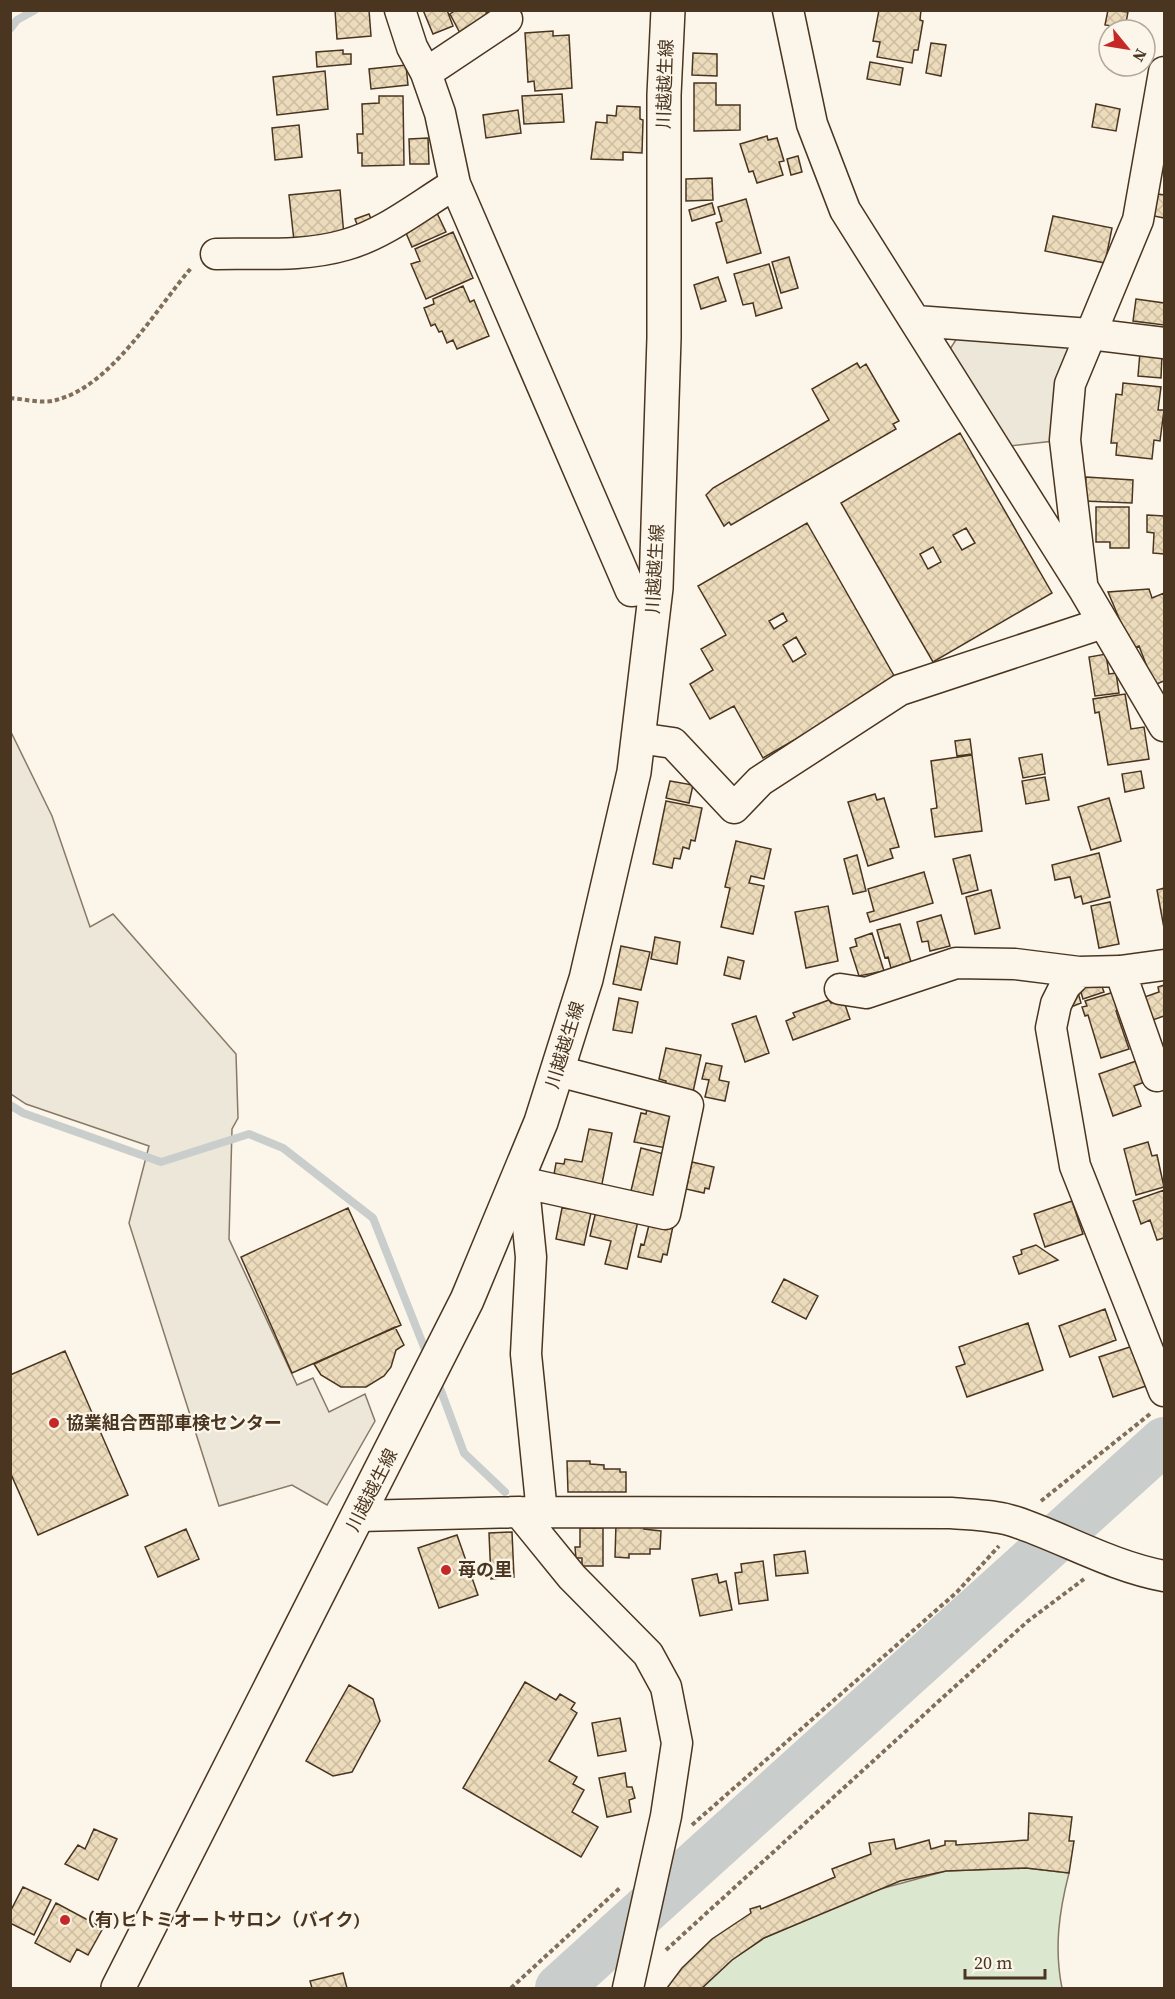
<svg xmlns="http://www.w3.org/2000/svg" width="1175" height="1999" font-family="'Source Serif 4','Noto Sans JP',serif">
  <defs>
    <pattern id="building-cross-hatch" width="8" height="8" patternUnits="userSpaceOnUse" patternTransform="scale(1.5)"><rect width="8" height="8" fill="#ecdcbc"/><path d="M0 0l8 8M0 8l8-8" fill="none" stroke="#ccbda1"/></pattern>
  </defs>
  <rect width="100%" height="100%" fill="#fbf6e9"/>
  <!-- grass -->
  <path fill="#dce7d0" stroke="#887966" stroke-width="1.5" d="M1026,1868l43,5c-10,39 -15,75 -7,115h-360l30,-28 32,-22 109,-47 73,-20z"/>
  <!-- parking -->
  <path fill="#ede7d9" stroke="#887966" stroke-width="1.5" d="M959,335l107,7 7,8 -19,91 -44,5 -60,-97z
    M10,730l42,86 38,111 23,-13 123,140 2,64 -6,11 -3,110 68,146 16,-7 16,34 36,-18 10,27 -48,84 -35,-20 -73,21 -90,-283 20,-77 -123,-42 -15,-10z"/>
  <g fill="none" stroke-linecap="round" stroke-linejoin="round">
    <!-- stream -->
    <path stroke="#c9cecd" stroke-width="8" d="M10,29l7,-9 18,-10
      M10,1105l13,8 138,49 88,-28 34,14 90,70 55,139
      M437,1380l27,73 41,39"/>
    <!-- river -->
    <path stroke="#c9cecd" stroke-width="48" d="M559,1988l605,-547"/>
  </g>
  <!-- building -->
  <path fill="url(#building-cross-hatch)" stroke="#4a3520" stroke-width="1.5" fill-rule="evenodd" d="M335,10h34l2,26 -34,3z
    M423,10h24l6,16 -20,8z
    M456,10h35l-5,3 3,7 -28,15 -11,-21z
    M879,10h42l-1,10 3,1 -5,29h-4l-2,13 -35,-6 3,-15 -7,-1z
    M1108,10l20,2 -3,16 -20,-3z
    M553,31v5l16,-1 3,53 -37,3 -1,-10 -6,1 -3,-49z
    M931,43l15,2 -5,31 -15,-3z
    M343,50v4h8v10l-34,3 -1,-15z
    M693,53l24,1v22l-25,-1z
    M870,62l33,6 -3,17 -33,-6z
    M406,65l2,20 -37,4 -2,-20z
    M325,71l3,38 -51,6 -4,-38z
    M694,83h22v22h24v25l-46,1z
    M562,94l2,28 -40,2 -2,-28z
    M379,96h24l1,69 -42,1v-13h-4l-1,-19h6l-1,-30 17,-1z
    M1096,104l24,5 -4,22 -24,-4z
    M617,106l23,1v12l3,1 -1,33 -19,-1v8l-32,-1 5,-37 11,1v-8l9,1z
    M518,110l3,23 -35,5 -3,-23z
    M299,125l3,32 -27,3 -3,-32z
    M767,136l1,4 9,-2 7,23 -5,1 4,13 -26,8 -4,-12 -4,1 -9,-28z
    M428,138l1,26h-19l-1,-25z
    M798,156l4,16 -11,3 -4,-16z
    M712,178l1,22 -27,1v-22z
    M340,190l4,46 -50,5 -5,-46z
    M1158,194l6,1v23l-10,-2z
    M746,199l15,54 -34,10 -11,-40 6,-2 -4,-14z
    M712,203l3,11 -23,7 -3,-11z
    M436,211l10,21 -34,15 -9,-21z
    M369,214l5,12 -14,6 -5,-13z
    M1053,216l59,12 -7,35 -60,-12z
    M453,232l20,46 -47,21 -15,-35 9,-3 -5,-12z
    M789,257l9,31 -17,5 -9,-31z
    M769,264l13,44 -26,8 -3,-13 -10,2 -9,-31z
    M718,277l8,24 -25,8 -7,-24z
    M463,286l7,16 4,-2 15,36 -32,13 -4,-9 -6,3 -5,-12 -3,1 -4,-8 -4,2 -7,-18 10,-4 -1,-5z
    M1136,299l28,4v22l-31,-4z
    M1140,352l22,3 -1,23 -23,-2z
    M857,363l3,5 6,-4 33,57 -6,3 3,5 -165,96 -2,-3 -5,4 -18,-31 7,-7 116,-68 -17,-31z
    M1123,383l38,4 -3,23h6l-4,31 -6,-1 -2,19 -36,-4 1,-12h-6l5,-49 6,1z
    M960,433l92,160 -119,69 -92,-159zM966,528l9,15 -13,7 -9,-15zM933,547l8,15 -13,7 -8,-15z
    M1086,477l47,3 -1,23 -48,-2z
    M1096,507h33v41h-19v-6h-14z
    M1147,515l17,1v38l-11,-1 1,-20 -7,-1z
    M807,523l90,158 -134,77 -29,-52 -24,13 -20,-35 23,-14 -12,-21 25,-14 -28,-49zM783,613l4,8 -13,8 -5,-8zM796,637l10,17 -13,8 -10,-17z
    M1149,589l3,9 12,-5v88l-10,4 -15,-39 -7,3 -24,-57z
    M1106,654l3,20 7,-1 3,20 -24,3 -6,-39z
    M1125,694l6,35 13,-2 5,32 -41,6 -9,-53 -4,1 -2,-14z
    M970,739l2,15 -15,2 -2,-15z
    M1042,754l3,20 -22,4 -4,-20z
    M972,755l10,76 -47,6 -4,-28 6,-1 -6,-47z
    M1141,771l3,17 -19,4 -3,-18z
    M1045,777l4,23 -23,4 -4,-23z
    M670,781l23,4 -4,18 -23,-5z
    M875,794l2,6 7,-2 15,49 -9,2 3,9 -25,8 -20,-64z
    M1109,798l12,43 -30,9 -13,-43z
    M666,801l36,7 -7,33 -4,-1 -2,9 -6,-2 -3,12 -6,-1 -2,10 -19,-4z
    M736,841l35,8 -7,30 -13,-3 -2,7 15,3 -11,48 -32,-7 9,-39 -5,-1z
    M1099,853l11,44 -27,7 -2,-8 -6,2 -5,-21 -15,3 -3,-15z
    M857,855l9,36 -13,3 -9,-35z
    M970,855l8,35 -16,4 -9,-35z
    M924,872l9,31 -63,19 -3,-9 7,-2 -6,-22z
    M1164,888v40l-7,-38z
    M991,890l9,38 -25,6 -9,-37z
    M1110,902l9,42 -20,4 -8,-42z
    M828,906l10,55 -32,7 -11,-56z
    M941,915l9,31 -20,5 -2,-10 -6,1 -5,-20z
    M900,924l11,38 -20,6 -3,-11 -3,1 -8,-28z
    M872,933l12,38 -25,5 -9,-28 7,-2 -2,-7z
    M655,937l25,5 -3,22 -26,-5z
    M621,946l29,6 -9,38 -28,-6z
    M728,957l16,4 -4,18 -16,-4z
    M1099,979l5,13 -21,7 -4,-13z
    M1164,985v31l-17,6 -8,-23 20,-7 -1,-5z
    M1077,989l4,14 -10,4z
    M1114,992l6,17 -4,2 13,38 -28,9 -13,-43 -3,1 -3,-9 5,-1 -2,-5z
    M619,998l19,4 -6,31 -19,-3z
    M843,999l7,20 -57,21 -7,-19 9,-4 -2,-4 36,-13 2,3z
    M756,1016l13,37 -24,9 -13,-38z
    M666,1048l35,7 -8,37 -28,-6 1,-5 -7,-2z
    M1139,1060l8,21 -13,5 7,20 -28,10 -14,-42z
    M706,1063l16,3 -3,14 10,2 -4,19 -20,-4 4,-17 -7,-1z
    M648,1104l26,6 -8,38 -32,-6 7,-29 5,1z
    M589,1129l23,4 -11,56 -48,-9 3,-17 8,1 1,-5 17,3z
    M1148,1142l4,14 5,-1 7,32 -28,8 -12,-46z
    M641,1148l23,6 -10,42 -23,-5z
    M692,1162l22,5 -5,22 -4,-1 -1,5 -18,-4z
    M1164,1190v48l-7,2 -7,-20 -9,4 -8,-23z
    M1072,1201l11,33 -38,13 -11,-33z
    M571,1204l21,4 -8,37 -28,-6 6,-31 8,1z
    M348,1208l53,117 -109,48 -51,-116z
    M596,1211l42,10 -11,48 -22,-5 6,-23 -21,-5z
    M650,1221l23,5 -6,29 -4,-1 -2,8 -23,-5 3,-13 3,1z
    M1036,1245l22,15 -39,14 -6,-17 9,-3 -1,-4z
    M784,1279l34,17 -12,23 -34,-17z
    M1105,1309l11,31 -46,17 -11,-31z
    M1028,1323l15,47 -76,27 -11,-30 9,-3 -6,-17z
    M395,1327l9,18 -8,5 -5,17 -7,9 -18,11h-25l-20,-12 -7,-11z
    M1133,1346l13,40 -33,11 -14,-40z
    M65,1351l63,144 -90,40 -28,-63v-97z
    M567,1461h23v3l14,1v4h16v3h6v20h-58z
    M616,1524l28,1v4l17,2 -1,18h-10v5h-21v4l-14,-1z
    M580,1528h23v38h-21v-8h-6l-1,-11h5z
    M186,1529l13,30 -41,18 -13,-30z
    M512,1532l2,45 -23,2 -2,-46z
    M457,1535l21,60 -39,13 -21,-60z
    M805,1551l3,22 -32,3 -2,-21z
    M763,1561l5,39 -29,4 -4,-31 7,-1 -1,-8z
    M717,1574l2,9 7,-2 6,29 -32,6 -8,-37z
    M525,1682l31,18 4,-6 15,9 -4,6 6,4 -28,48 28,16 -4,7 11,6 -12,22 26,15 -17,30 -118,-69z
    M349,1685l24,14 7,22 -28,51 -19,4 -27,-15z
    M620,1718l6,33 -28,5 -6,-33z
    M625,1773l2,14h5l3,11 -6,2 2,12 -24,5 -8,-39z
    M1029,1813l43,4 -3,24h5l-5,32 -43,-5 -80,3 -46,10 -136,57 -32,22 -30,28h-35l15,-20 30,-29 39,-26 -1,-4 10,-3 1,3 74,-32 -3,-8 39,-15 -2,-11 25,-4 2,10 33,-9 2,9 14,-4v-4h11v4l72,-5z
    M94,1829l23,10 -19,41 -33,-16 13,-19 7,4z
    M23,1887l28,13 -17,35 -24,-12v-11z
    M56,1903l47,25 -15,27 -11,-6 -7,13 -35,-19z
    M343,1973l4,15h-35l-2,-7z"/>
  <g fill="none" stroke-linecap="round" stroke-linejoin="round">
    <!-- minor casing -->
    <g stroke="#4a3520" stroke-width="33">
      <path id="minor" d="M400,10l12,37 14,26
        M788,10l24,114 33,86 238,378 81,138
        M507,19l-81,54 14,40 15,71 176,407 25,-3
        M216,254c42,-1 88,3 129,-9 40,-11 75,-40 110,-61
        M916,321l174,13 74,9
        M1082,583l-17,-143 5,-56 68,-164 26,-148
        M638,738l35,5 61,65 26,-27 140,-91 203,-67
        M1164,965l-44,6 -41,1 -14,14 -9,18 -5,24 24,138 89,225
        M1120,971l37,105
        M840,989l26,4 90,-30 59,1 64,8
        M522,1168l9,89 -5,97 16,159
        M525,1183l140,31 23,-109 -130,-34
        M519,1512l53,65 76,77 18,33 11,56 -11,73 -38,172
        M359,1516l160,-4 432,1c22,2 44,2 65,9 50,17 95,44 148,54"/>
    </g>
    <!-- major casing -->
    <g stroke="#4a3520" stroke-width="36">
      <path id="major" d="M118,1988l349,-688 74,-178 45,-143 48,-207 22,-184 8,-250v-243l4,-85"/>
    </g>
    <!-- path -->
    <path stroke="#7f6f5c" stroke-width="4" stroke-dasharray="4.5 3" stroke-linecap="butt" d="M10,398c14,1 33,6 46,2 56,-14 99,-90 136,-133
      M1041,1501l109,-87
      M692,1825l265,-233 42,-46
      M666,1950l285,-260 77,-69 56,-42
      M511,1988l110,-101"/>
    <!-- minor -->
    <use href="#minor" stroke="#fbf6e9" stroke-width="30"/>
    <!-- major -->
    <use href="#major" stroke="#fbf6e9" stroke-width="33"/>
  </g>
  <!-- markers -->
  <g fill="#c62828" stroke="#fbf6e9" stroke-width="2">
    <circle cx="54" cy="1423" r="6"/>
    <circle cx="446" cy="1570" r="6"/>
    <circle cx="65" cy="1920" r="6"/>
  </g>
  <g text-anchor="middle" stroke-width="4.5" stroke-linejoin="round" paint-order="stroke">
    <!-- street labels -->
    <g font-size="18" fill="#4a3520" stroke="#fbf6e9">
      <text transform="translate(665 84) rotate(-88)" y="6">川越越生線</text>
      <text transform="translate(655 569) rotate(-87)" y="6">川越越生線</text>
      <text transform="translate(565 1045) rotate(-73)" y="6">川越越生線</text>
      <text transform="translate(372 1490) rotate(-63)" y="6">川越越生線</text>
    </g>
    <!-- poi labels -->
    <g font-size="18" font-weight="bold" fill="#4a3520" stroke="#fbf6e9" text-anchor="start">
      <text x="66" y="1429">協業組合西部車検センター</text>
      <text x="458" y="1576">苺の里</text>
      <text x="77" y="1926">（有)ヒトミオートサロン（バイク)</text>
    </g>
  </g>
  <!-- border -->
  <rect width="1175" height="1999" fill="none" stroke="#4a3520" stroke-width="24"/>
  <!-- north arrow -->
  <g transform="translate(1127 48) rotate(120)"><circle r="28" fill="#fbf6e9" stroke="#b4a999" stroke-width="1.5"/>
  <path d="M0-4.5L10 22L0 15L-10 22Z" fill="#c62828"/>
  <text y="-9" font-size="16" font-weight="bold" text-anchor="middle" fill="#4a3520">N</text>
  </g>
  <!-- scale -->
  <path d="M965 1969v9h80v-9" fill="none" stroke="#4a3520" stroke-width="3"/>
  <text x="974" y="1969" font-size="18" fill="#4a3520" stroke="#fbf6e9" stroke-width="4.5" paint-order="stroke">20 m</text>
</svg>
